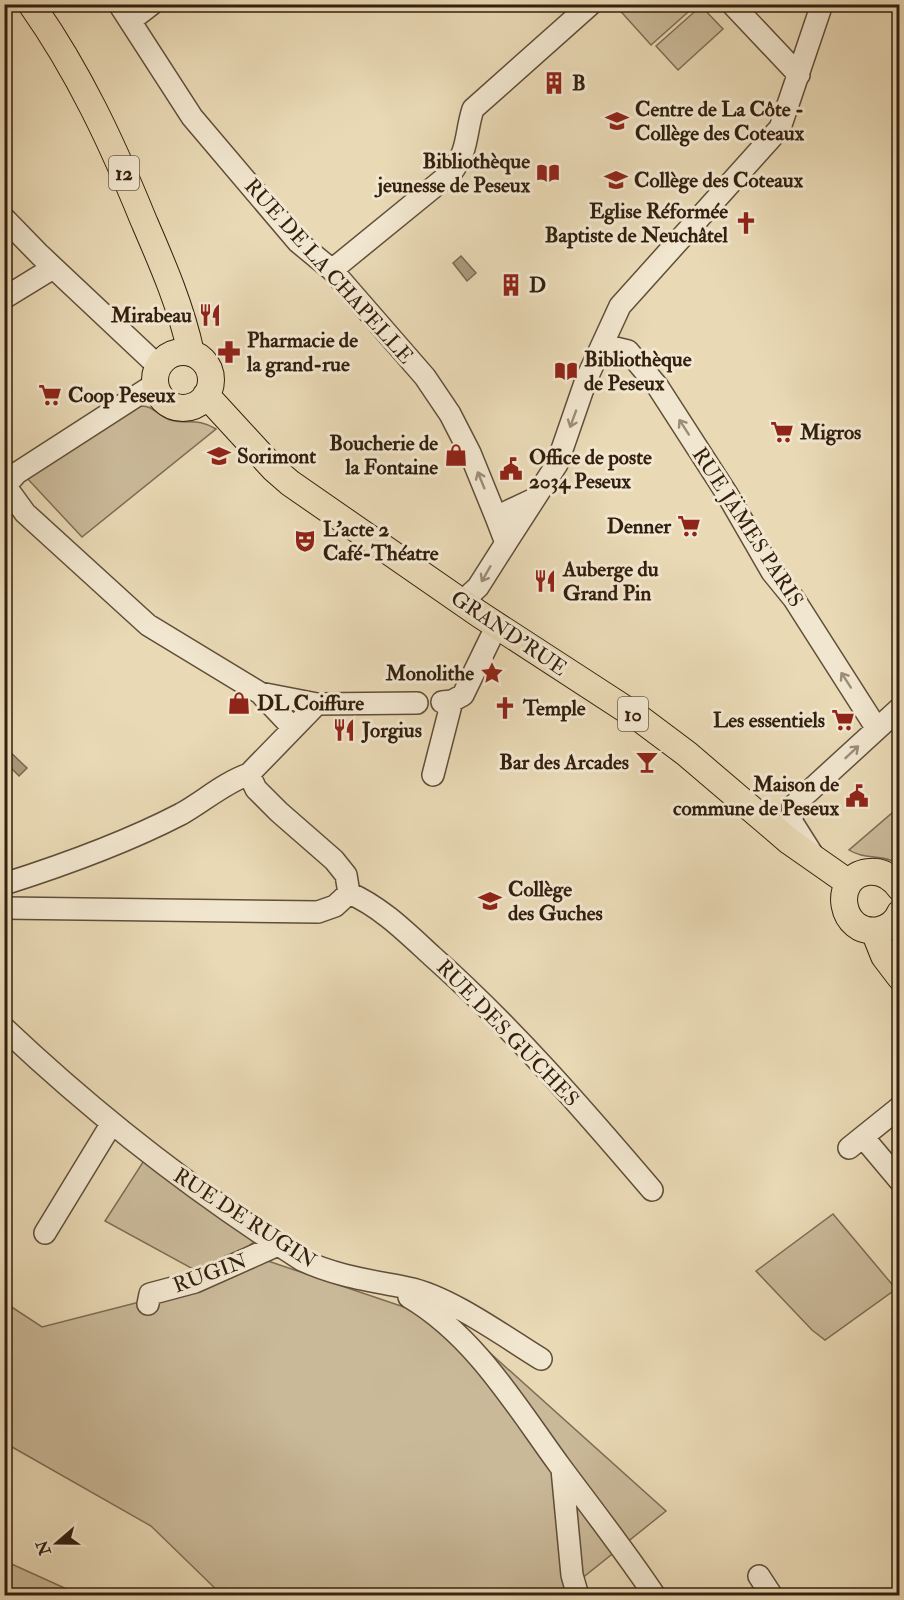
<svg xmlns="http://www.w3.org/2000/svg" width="904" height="1600" font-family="'IM FELL Double Pica',serif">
  <rect width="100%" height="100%" fill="#e9d9b5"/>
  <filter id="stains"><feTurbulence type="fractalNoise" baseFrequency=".00333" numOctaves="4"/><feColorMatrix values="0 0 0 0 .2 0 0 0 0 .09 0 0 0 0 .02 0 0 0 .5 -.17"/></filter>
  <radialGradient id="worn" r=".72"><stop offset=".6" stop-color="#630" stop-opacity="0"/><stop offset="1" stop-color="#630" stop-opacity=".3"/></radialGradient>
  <!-- green -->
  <path fill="#cab999" stroke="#7e6c54" stroke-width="1.5" d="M615,5h81l-45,40z
    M701,6l22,23 -45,41 -22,-24z
    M140,406c13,-1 18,10 30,14 18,5 27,-3 46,9l-134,108 -57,-61z
    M899,807v57c-15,-10 -35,-4 -50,-14z
    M145,1159l111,82 -52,34 -99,-54z
    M833,1214l63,75 -71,51 -13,-10 -56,-59z
    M268,1261l192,65 206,185 -105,84h-339l-71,-69 -146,-83 -1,-141 38,25 160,-41z
    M4,1561h1l75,34h-75z"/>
  <!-- water -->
  <path fill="#ab9a7c" stroke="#7b6950" stroke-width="1.5" d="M461,256l15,17 -9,8 -14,-18z
    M6,748l21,20 -8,8 -14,-14z"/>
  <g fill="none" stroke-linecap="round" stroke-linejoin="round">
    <!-- minor casing -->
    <g stroke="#604e38" stroke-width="24">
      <path id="minor" d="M119,4l73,113 106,125 34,28 93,107 25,37 20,39 26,64 36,-17
        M732,4l67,71
        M130,21l22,-17
        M4,218l36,37 118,111
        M332,270l119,-97c18,-23 14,-39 22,-64l118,-105
        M4,298l49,-30
        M603,345l25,6 30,36 69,107 45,78 22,27 83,130
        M4,484l21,29 123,112 112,68 32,34
        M6,485l11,-12 138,-89
        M496,517l10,26 51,-79 29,-84 34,-74 160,-178 42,-124
        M462,602l16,-15 28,-44
        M260,693l57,11 100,-1
        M442,702l10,-1 11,-6 34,-70
        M249,774l7,15 23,23 55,48 12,15 3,18
        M433,775l19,-74
        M811,852l-19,-30 1,-16 107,-98
        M4,884c60,-19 121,-41 177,-70 23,-13 43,-31 68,-40l68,-70
        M349,893c32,14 57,39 83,63 80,71 150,152 220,234
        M4,908l314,4 17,-6 14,-13
        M4,1028c92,87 192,165 298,232 33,16 71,21 106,28 41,8 97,49 133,71
        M863,1137l37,44
        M849,1148l51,-41
        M45,1233l67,-110
        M409,1297c66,39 107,109 151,169 32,43 65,85 95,130
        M148,1304l2,-10 45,-12 83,-37
        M562,1469l10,106 6,21
        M759,1576l13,20"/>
    </g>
    <!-- major casing -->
    <g stroke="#321f0e" stroke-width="28">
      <path id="major" d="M31,4c48,68 81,139 112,215 19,44 38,87 48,134
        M155 380a28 28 0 1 1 56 0a28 28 0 1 1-56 0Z
        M206,395l68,74 16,14 189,131 160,104 48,36 102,87 60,42
        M900,888c-8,-11 -18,-18 -32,-16 -38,5 -28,65 11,58 9,-2 17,-8 21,-17
        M874,931l10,25 16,21"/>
    </g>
    <!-- minor -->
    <use href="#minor" stroke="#f1e6cf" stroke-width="21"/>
    <!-- major -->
    <use href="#major" stroke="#e9d9b5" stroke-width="26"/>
  </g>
  <!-- one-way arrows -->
  <defs><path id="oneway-shaft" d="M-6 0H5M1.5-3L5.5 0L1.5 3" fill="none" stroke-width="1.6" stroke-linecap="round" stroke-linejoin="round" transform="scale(1.5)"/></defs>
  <g stroke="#9b8c78">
    <use href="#oneway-shaft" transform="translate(573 419) rotate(110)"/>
    <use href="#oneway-shaft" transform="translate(684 427) rotate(-123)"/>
    <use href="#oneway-shaft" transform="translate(481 480) rotate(-112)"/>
    <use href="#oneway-shaft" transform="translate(486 574) rotate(120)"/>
    <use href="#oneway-shaft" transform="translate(846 680) rotate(-123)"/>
    <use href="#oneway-shaft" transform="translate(852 752) rotate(-43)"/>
  </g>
  <!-- icons -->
  <defs>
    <g id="building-bare" transform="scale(1.8)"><path d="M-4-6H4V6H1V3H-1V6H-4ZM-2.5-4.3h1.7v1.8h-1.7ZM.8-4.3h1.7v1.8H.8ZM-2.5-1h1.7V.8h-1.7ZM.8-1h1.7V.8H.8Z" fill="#8f2418" stroke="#f1e6cf" stroke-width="2.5" paint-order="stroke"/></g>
    <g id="school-bare" transform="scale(1.8)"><path d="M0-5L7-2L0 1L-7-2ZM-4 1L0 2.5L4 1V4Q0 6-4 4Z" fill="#8f2418" stroke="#f1e6cf" stroke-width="2.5" paint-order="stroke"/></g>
    <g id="library-bare" transform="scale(1.8)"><path d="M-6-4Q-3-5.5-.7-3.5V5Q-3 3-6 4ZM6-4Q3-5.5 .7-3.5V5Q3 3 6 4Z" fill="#8f2418" stroke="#f1e6cf" stroke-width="2.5" paint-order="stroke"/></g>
    <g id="church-bare" transform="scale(1.8)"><path d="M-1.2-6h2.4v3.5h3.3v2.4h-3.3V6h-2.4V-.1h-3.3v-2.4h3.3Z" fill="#8f2418" stroke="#f1e6cf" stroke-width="2.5" paint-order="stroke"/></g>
    <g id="restaurant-bare" transform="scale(1.8)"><path d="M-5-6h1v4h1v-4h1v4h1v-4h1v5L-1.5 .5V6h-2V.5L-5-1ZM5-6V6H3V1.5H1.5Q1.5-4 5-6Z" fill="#8f2418" stroke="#f1e6cf" stroke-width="2.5" paint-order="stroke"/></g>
    <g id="pharmacy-bare" transform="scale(1.8)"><path d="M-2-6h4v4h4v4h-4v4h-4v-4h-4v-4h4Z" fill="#8f2418" stroke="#f1e6cf" stroke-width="2.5" paint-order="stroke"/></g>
    <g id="supermarket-bare" transform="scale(1.8)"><path d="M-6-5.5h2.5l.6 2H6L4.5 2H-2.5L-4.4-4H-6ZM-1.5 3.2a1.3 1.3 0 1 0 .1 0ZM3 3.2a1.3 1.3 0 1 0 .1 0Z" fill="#8f2418" stroke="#f1e6cf" stroke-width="2.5" paint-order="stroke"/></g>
    <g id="shop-bare" transform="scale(1.8)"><path d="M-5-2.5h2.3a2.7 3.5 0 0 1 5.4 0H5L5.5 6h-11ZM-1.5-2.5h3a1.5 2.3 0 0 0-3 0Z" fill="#8f2418" stroke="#f1e6cf" stroke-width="2.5" paint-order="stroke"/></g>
    <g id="civic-bare" transform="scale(1.8)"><path d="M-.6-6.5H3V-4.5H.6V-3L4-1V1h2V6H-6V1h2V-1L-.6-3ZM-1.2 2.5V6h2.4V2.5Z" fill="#8f2418" stroke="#f1e6cf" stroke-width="2.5" paint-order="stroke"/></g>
    <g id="theatre-bare" transform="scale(1.8)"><path d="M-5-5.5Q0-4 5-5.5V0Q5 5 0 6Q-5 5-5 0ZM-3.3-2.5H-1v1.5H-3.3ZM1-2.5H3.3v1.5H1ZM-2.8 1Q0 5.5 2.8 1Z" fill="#8f2418" stroke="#f1e6cf" stroke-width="2.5" paint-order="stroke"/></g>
    <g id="sight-bare" transform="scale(1.8)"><path d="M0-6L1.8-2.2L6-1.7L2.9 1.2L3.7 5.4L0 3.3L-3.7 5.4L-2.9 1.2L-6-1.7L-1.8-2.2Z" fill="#8f2418" stroke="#f1e6cf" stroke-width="2.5" paint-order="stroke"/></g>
    <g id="bar-bare" transform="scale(1.8)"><path d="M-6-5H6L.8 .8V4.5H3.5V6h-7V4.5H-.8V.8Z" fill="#8f2418" stroke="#f1e6cf" stroke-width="2.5" paint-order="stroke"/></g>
  </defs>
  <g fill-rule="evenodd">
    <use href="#building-bare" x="554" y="83"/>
    <use href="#school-bare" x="617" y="121"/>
    <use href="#library-bare" x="548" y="173"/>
    <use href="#school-bare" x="616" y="180"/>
    <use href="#church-bare" x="746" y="223"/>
    <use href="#building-bare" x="511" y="285"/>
    <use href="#restaurant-bare" x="210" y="315"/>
    <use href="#pharmacy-bare" x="229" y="352"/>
    <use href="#library-bare" x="566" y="371"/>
    <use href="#supermarket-bare" x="50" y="395"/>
    <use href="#supermarket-bare" x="782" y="432"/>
    <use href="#shop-bare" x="456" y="455"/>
    <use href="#school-bare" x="219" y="456"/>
    <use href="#civic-bare" x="511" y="469"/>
    <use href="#supermarket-bare" x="689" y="526"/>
    <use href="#theatre-bare" x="305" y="541"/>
    <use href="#restaurant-bare" x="545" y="581"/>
    <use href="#sight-bare" x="492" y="673"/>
    <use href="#shop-bare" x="239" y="703"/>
    <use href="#church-bare" x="505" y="708"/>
    <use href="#supermarket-bare" x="843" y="720"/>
    <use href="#restaurant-bare" x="344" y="730"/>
    <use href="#bar-bare" x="647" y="762"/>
    <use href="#civic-bare" x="857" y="796"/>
    <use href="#school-bare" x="490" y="901"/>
  </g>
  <g text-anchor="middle" stroke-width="6" stroke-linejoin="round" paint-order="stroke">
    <!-- shield labels -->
    <g fill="#f1e6cf" stroke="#6b5b48" stroke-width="1.5">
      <rect x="109" y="156" width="30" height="34" rx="4.5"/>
      <rect x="618" y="697" width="30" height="34" rx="4.5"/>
    </g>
    <g font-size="20" font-weight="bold" fill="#321f0e">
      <text x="124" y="180">12</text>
      <text x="633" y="721">10</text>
    </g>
    <!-- poi labels -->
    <g font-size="21" font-weight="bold" fill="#321f0e" stroke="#f1e6cf" text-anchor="start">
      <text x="572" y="90">B</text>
      <text x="635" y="116">Centre de La Côte -<tspan x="635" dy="24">Collège des Coteaux</tspan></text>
      <text x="530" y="168" text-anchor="end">Bibliothèque<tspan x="530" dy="24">jeunesse de Peseux</tspan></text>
      <text x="634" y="187">Collège des Coteaux</text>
      <text x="728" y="218" text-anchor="end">Eglise Réformée<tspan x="728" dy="24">Baptiste de Neuchâtel</tspan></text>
      <text x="529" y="292">D</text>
      <text x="192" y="322" text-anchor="end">Mirabeau</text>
      <text x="247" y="347">Pharmacie de<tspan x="247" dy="24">la grand-rue</tspan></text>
      <text x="584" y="366">Bibliothèque<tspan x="584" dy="24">de Peseux</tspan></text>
      <text x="68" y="402">Coop Peseux</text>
      <text x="800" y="439">Migros</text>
      <text x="438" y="450" text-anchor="end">Boucherie de<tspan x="438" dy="24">la Fontaine</tspan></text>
      <text x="237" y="463">Sorimont</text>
      <text x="529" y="464">Office de poste<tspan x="529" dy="24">2034 Peseux</tspan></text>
      <text x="671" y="533" text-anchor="end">Denner</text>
      <text x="323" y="536">L'acte 2<tspan x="323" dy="24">Café-Théatre</tspan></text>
      <text x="563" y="576">Auberge du<tspan x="563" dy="24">Grand Pin</tspan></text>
      <text x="474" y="680" text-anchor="end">Monolithe</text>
      <text x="257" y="710">DL Coiffure</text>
      <text x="523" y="715">Temple</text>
      <text x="825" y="727" text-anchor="end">Les essentiels</text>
      <text x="362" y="737">Jorgius</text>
      <text x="629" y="769" text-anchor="end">Bar des Arcades</text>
      <text x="839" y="791" text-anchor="end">Maison de<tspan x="839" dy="24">commune de Peseux</tspan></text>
      <text x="508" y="896">Collège<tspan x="508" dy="24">des Guches</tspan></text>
    </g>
    <!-- street labels -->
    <g font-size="21" fill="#321f0e" stroke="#f1e6cf">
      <text transform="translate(329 271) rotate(48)" y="7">RUE DE LA CHAPELLE</text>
      <text transform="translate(748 527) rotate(57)" y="7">RUE JÄMES PARIS</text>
      <text transform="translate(509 633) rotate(34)" y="7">GRAND'RUE</text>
      <text transform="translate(508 1033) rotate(46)" y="7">RUE DES GUCHES</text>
      <text transform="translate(245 1218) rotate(33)" y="7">RUE DE RUGIN</text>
      <text transform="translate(210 1273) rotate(-20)" y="7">RUGIN</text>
    </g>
  </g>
  <!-- margin -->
  <rect width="904" height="1600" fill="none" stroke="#e9d9b5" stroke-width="24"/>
  <rect x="6" y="6" width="892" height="1588" fill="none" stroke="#321f0e" stroke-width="3"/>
  <rect x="12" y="12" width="880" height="1576" fill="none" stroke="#321f0e" stroke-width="1.5"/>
  <!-- north arrow -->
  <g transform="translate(57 1543) rotate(250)" stroke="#f1e6cf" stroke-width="4.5" paint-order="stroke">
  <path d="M0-4.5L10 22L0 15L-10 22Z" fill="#321f0e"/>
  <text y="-9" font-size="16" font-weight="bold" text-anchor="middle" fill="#321f0e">N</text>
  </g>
  <rect width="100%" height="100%" filter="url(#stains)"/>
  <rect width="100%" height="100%" fill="url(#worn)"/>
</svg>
